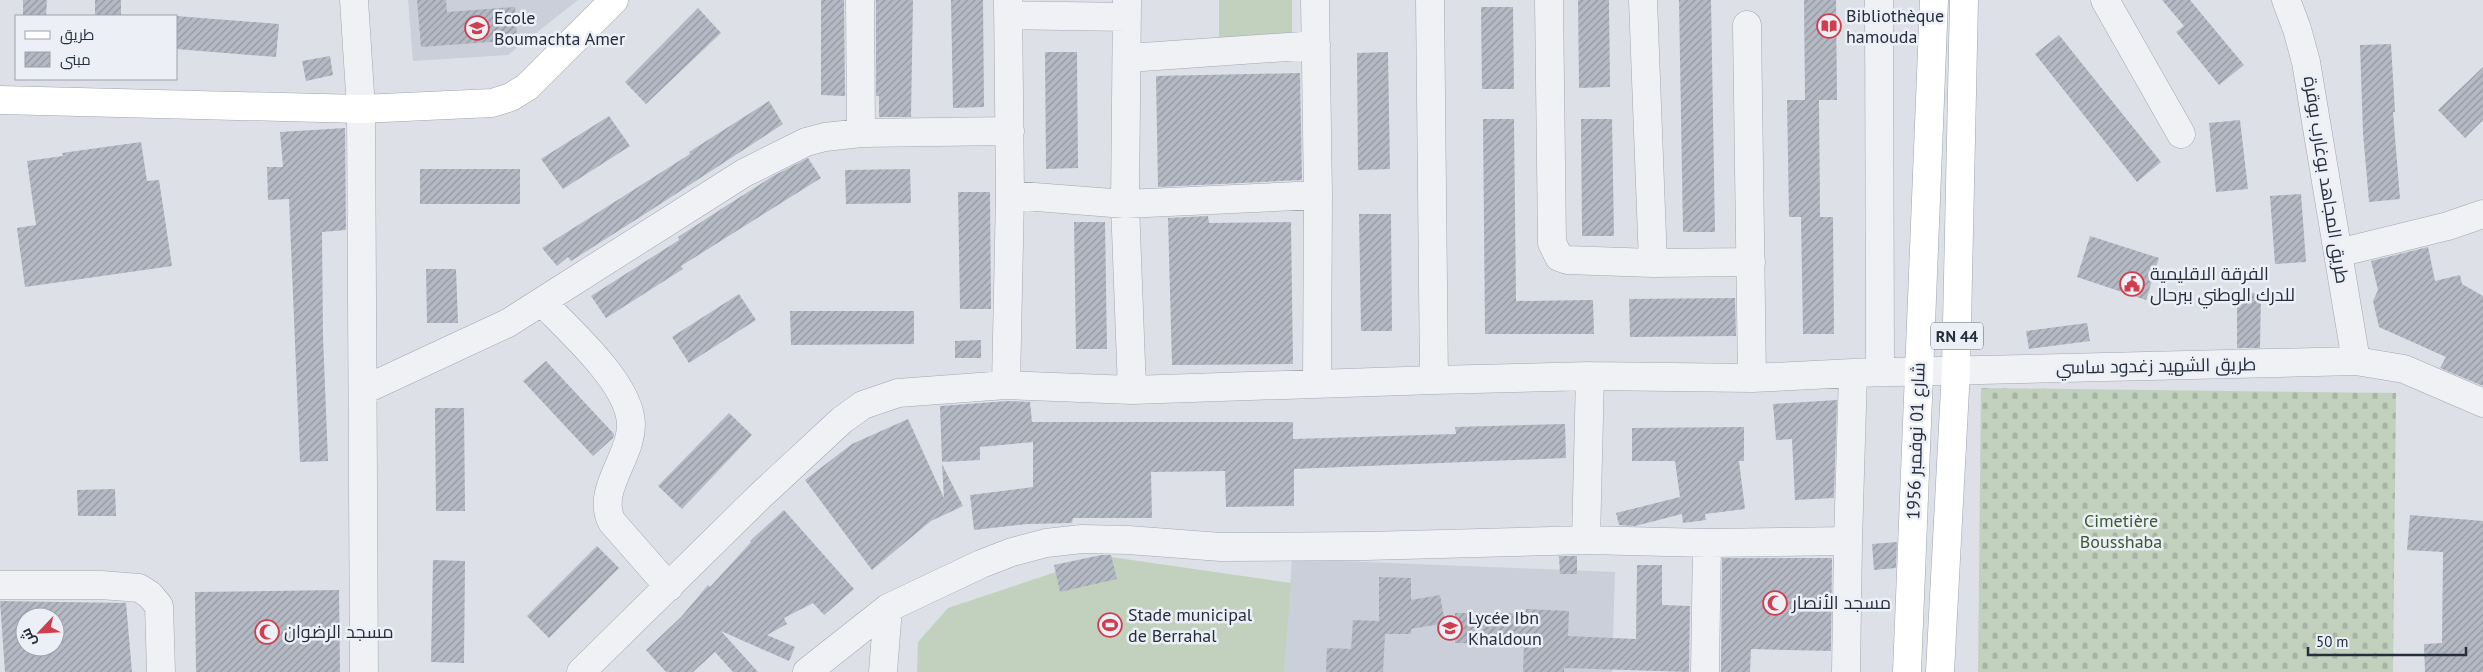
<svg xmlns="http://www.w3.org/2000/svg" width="2483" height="672" font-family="'PT Sans',Cairo,sans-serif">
  <defs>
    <pattern id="cemetery-stones" width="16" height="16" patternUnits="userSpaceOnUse" patternTransform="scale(1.25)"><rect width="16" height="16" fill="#c2d1be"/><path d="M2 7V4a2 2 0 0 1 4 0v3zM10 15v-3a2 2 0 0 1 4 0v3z" fill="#a7b4a4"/></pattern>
    <pattern id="building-hatch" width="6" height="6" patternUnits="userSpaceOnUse" patternTransform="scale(1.25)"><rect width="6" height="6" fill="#b4b9c4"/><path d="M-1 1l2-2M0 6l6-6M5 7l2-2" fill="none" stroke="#9297a1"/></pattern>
  </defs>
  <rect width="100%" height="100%" fill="#dde0e7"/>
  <!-- built -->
  <path fill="#cbcfd9" d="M408,0h170l-70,55 -95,6z
    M1292,559l323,13 -3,100h-328z"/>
  <!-- cemetery -->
  <path fill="url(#cemetery-stones)" d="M1981,388l415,5 -3,279h-415z"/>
  <!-- garden -->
  <path fill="#c2d1be" d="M1219,0h73v39l-73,-1z
    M1104,556l187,27 -7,89h-367l1,-30 30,-34z"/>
  <!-- building -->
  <path fill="url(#building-hatch)" fill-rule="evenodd" d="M23,0h24l-1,16h-23z
    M95,0h26v16h-26z
    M417,0h29l1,12 68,-5 2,33 -96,7z
    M821,0h23l1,96 -24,-1z
    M876,0h37l-2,117h-32v-21h-3z
    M951,0h32l1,107 -31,1z
    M1578,0h31l1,87 -31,1z
    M1679,0h32l4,232h-32z
    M1804,0h32l1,100h-18l1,117h13l1,117h-31l-2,-117h-12l-2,-117h18z
    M2162,0h28l54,65 -25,20 -43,-53 8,-6z
    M1481,7h32l1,82h-32z
    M698,8l23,25 -75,71 -21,-22z
    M176,16l103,8 -3,33 -100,-8z
    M2059,35l102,127 -24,20 -102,-128z
    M2391,44l4,68h-2l7,87 -31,3 -6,-69 -3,-88z
    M1045,52h32l1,116 -32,1z
    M1388,52l2,117 -32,1 -1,-117z
    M330,56l3,19 -27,6 -4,-20z
    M2483,67v53l-18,18 -27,-28z
    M1300,73l2,107 -144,7 -2,-111z
    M769,101l14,23 -135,88 -77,49 -3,-4 -11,9 -15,-18 148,-94 -1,-2z
    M609,116l21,30 -67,43 -22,-30z
    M1483,119h31l2,182 77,-1 1,34h-109z
    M1581,119h31l2,117h-32z
    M2240,120l8,69 -32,3 -7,-69z
    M345,128l1,102 -24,2 1,104 5,125 -28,1 -11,-263 -21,1 -1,-33h16l-3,-35z
    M141,142l6,39 12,-1 13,86 -147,21 -8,-59 19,-3 -9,-64 36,-5 -1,-3z
    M808,158l13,20 -140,88 2,3 -77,49 -15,-22 88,-56 -1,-3 48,-31 47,-30z
    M420,169h100v35h-100z
    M910,169l1,34 -65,1 -1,-34z
    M958,192h32l1,117h-31z
    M2301,194l5,68 -31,2 -5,-68z
    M1359,214h32l1,117h-31z
    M1208,216l1,7 82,-1 2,142 -121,1 -4,-147z
    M1074,222h31l2,127h-31z
    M2090,236l69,22 -13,42 -69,-23z
    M2428,247l7,34 25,-6 2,9 21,12v90l-43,-18 6,-11 -67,-30 -6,-26 5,-11 -7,-29z
    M426,269h30l2,54h-31z
    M2237,293h24l-1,55h-23z
    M739,294l17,26 -67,43 -17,-26z
    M1735,298l1,38 -106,1 -1,-38z
    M790,311h124v33l-123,1z
    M2087,323l3,18 -61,8 -3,-18z
    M981,340v18h-26v-17z
    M546,361l68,73 -1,4 -20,18 -70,-75z
    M1837,400l-3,98 -39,2 -3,-61 -16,1 -3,-36z
    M1008,401l22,1 2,20h261v17l163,-5 -1,-7 110,-3 1,34 -272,11v37l-68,1 -1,-36 -74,1 1,46h-79l-1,5 -45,1 -53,6 -4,-35 63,-8v-45l-53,5v13l-38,2 -2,-56z
    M435,408h29l1,103h-29z
    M729,413l23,22 -70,74 -24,-23z
    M908,419l36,79 -2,-34 21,42 -32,15 -59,49 -67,-90 47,-36z
    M1744,427v34h-5l6,48 -40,5 1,6 -23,3 -1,-9 -47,12 -16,-1 -3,-12 64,-16 -5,-36h-43v-33z
    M115,489l1,27h-38l-1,-26z
    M784,510l70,79 -30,26 -11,-12 -29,15 3,6 -20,11 28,12 -6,14 -68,-30 37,41h-25l-18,-20 -22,20h-27l-20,-22 35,-33 27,-32 2,2 41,-45 -1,-1z
    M2410,515l73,6v151h-58l-1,-28 18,-1 1,-91 -36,-2z
    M1897,542l-1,26 -22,2 -2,-26z
    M597,546l22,22 -70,70 -22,-22z
    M1101,555h10l6,24 -57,13 -6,-27z
    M1559,556h18v18h-17z
    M1722,558h110l-1,93 -80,-2 -1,23h-29z
    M433,560l32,1 -1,102 -33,-1z
    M1637,565h25v40l28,1 -1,66 -125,-4v4h-41l1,-28 -69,-1v-30h71v-4l43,2 -1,25 68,3z
    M1379,577l32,1v22l29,-5 5,28 -34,6v5h-26l-2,38h-57l1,-24 24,1 2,-29 26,1z
    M339,590l1,82h-144l-1,-80z
    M0,601l126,2 6,69h-127zM25,617h30v30h-30z"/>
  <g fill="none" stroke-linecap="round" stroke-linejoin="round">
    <!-- minor casing -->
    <g stroke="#a2a7b1" stroke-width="29">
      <path id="minor" d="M354,0l7,109 3,563
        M860,0l1,133
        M1127,0l-2,204 7,186
        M1315,0l3,195 -1,189
        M1430,0l4,380
        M1549,0l3,243 7,14 8,3 86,3 98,-1
        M1643,0l10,263
        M1879,0l1,371
        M2105,0l76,134
        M2286,0l11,29 9,33 50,299
        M1008,15l119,2
        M1747,25l5,353
        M1128,58l188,-13
        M1010,195l115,9 193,-9
        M2338,253l110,-27 35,-12
        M542,302c27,28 81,76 88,114 8,36 -36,72 -18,106l57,65
        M1006,385l4,-190 -2,-195
        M364,390l144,-67 236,-150 62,-31 19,-5 36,-4 149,-2
        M1586,540l4,-164
        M1848,541l5,-168 503,-12 48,8 79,34
        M0,585h101l38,3 11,7 9,11 2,66
        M581,672l178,-175 83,-77 21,-15 35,-12 108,-8 126,5 302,-10 156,-4 162,2 101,-5
        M807,672l81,-64
        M883,672l5,-64 93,-44 31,-12 34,-9 36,-4 46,1 93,7 145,-1 220,-6 121,3 141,-2 -2,131
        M1705,672l2,-129"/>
    </g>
    <!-- major casing -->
    <g stroke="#9ca4b3" stroke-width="29">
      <path id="major" d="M0,100l361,9 131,-6 19,-6 16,-10 87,-87
        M1907,672l27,-672
        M1940,672l16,-302 8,-370"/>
    </g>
    <!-- minor -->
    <use href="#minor" stroke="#eff1f5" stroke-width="28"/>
    <!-- major -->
    <use href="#major" stroke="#fff" stroke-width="28"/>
  </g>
  <!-- icons -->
  <defs>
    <g id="library-ring" transform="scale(1.25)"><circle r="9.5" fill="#eceff5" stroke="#d03e4e" stroke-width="1.5"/><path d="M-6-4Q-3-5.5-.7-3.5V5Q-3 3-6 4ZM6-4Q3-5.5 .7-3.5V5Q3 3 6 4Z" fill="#d03e4e"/></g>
    <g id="school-ring" transform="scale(1.25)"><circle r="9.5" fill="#eceff5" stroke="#d03e4e" stroke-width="1.5"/><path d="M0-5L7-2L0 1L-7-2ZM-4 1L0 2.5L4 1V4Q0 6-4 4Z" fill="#d03e4e"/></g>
    <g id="civic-ring" transform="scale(1.25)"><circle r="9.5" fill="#eceff5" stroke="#d03e4e" stroke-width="1.5"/><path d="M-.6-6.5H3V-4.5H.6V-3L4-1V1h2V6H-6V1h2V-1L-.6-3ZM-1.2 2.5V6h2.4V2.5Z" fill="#d03e4e"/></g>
    <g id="mosque-ring" transform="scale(1.25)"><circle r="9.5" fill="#eceff5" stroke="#d03e4e" stroke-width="1.5"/><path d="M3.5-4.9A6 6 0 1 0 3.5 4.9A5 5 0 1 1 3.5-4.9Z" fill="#d03e4e"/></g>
    <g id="stadium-ring" transform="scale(1.25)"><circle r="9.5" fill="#eceff5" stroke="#d03e4e" stroke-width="1.5"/><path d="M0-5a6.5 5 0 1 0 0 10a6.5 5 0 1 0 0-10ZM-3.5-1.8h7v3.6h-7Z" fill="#d03e4e"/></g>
  </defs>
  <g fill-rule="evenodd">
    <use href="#library-ring" x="1829" y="26"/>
    <use href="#school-ring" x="477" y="28"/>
    <use href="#civic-ring" x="2132" y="284"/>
    <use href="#mosque-ring" x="1775" y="603"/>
    <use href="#stadium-ring" x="1110" y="625"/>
    <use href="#school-ring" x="1450" y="628"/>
    <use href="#mosque-ring" x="267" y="632"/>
  </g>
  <g text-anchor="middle" stroke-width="5" stroke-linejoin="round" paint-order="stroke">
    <!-- shield labels -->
    <rect fill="#eceff5" stroke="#616875" stroke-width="1" x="1931" y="322.5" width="52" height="27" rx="4"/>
    <g font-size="16" font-weight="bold" fill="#262e3e">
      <text x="1957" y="342">RN 44</text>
    </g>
    <!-- poi labels -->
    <g font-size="18" fill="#262e3e" stroke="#eceff5" text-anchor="start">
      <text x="1846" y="22">Bibliothèque<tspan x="1846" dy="21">hamouda</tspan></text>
      <text x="494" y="24">Ecole<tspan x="494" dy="21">Boumachta Amer</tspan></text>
      <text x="2150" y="280">الفرقة الاقليمية<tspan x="2150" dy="21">للدرك الوطني ببرحال</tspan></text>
      <text x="1792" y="609">مسجد الأنصار</text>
      <text x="1128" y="621">Stade municipal<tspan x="1128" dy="21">de Berrahal</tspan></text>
      <text x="1468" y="624">Lycée Ibn<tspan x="1468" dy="21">Khaldoun</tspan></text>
      <text x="284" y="638">مسجد الرضوان</text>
    </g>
    <!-- street labels -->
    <g font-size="18" fill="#262e3e" stroke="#eceff5">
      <text transform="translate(2326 180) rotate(81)" y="6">طريق المجاهد بوغارب بوقرة</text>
      <text transform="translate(2156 366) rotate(-1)" y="6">طريق الشهيد زغدود ساسي</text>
      <text transform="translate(1916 441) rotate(-88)" y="6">شارع 01 نوفمبر 1956</text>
    </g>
    <!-- park labels -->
    <g font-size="18" fill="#395a33" stroke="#eceff5">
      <text x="2121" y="527">Cimetière<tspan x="2121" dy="21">Bousshaba</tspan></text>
    </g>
  </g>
  <!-- legend -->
  <rect x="15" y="15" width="162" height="65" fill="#eceff5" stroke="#9da2ac"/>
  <rect x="25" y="31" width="25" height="8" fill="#ffffff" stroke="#9da2ac"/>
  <text x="60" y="40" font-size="15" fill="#262e3e">طريق</text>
  <rect x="25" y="52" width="25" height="15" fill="url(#building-hatch)" stroke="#9da2ac"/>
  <text x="60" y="65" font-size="15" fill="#262e3e">مبنى</text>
  <!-- north arrow -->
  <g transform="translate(40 632) rotate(245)"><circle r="24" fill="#eceff5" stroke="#9da2ac"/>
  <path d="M0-4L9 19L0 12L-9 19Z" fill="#d03e4e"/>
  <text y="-8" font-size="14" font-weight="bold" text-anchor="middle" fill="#262e3e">ش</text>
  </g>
  <!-- scale -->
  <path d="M2308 647v8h158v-8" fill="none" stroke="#262e3e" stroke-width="2.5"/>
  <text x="2316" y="647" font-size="15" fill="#262e3e" stroke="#eceff5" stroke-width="4" paint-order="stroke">50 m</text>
</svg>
